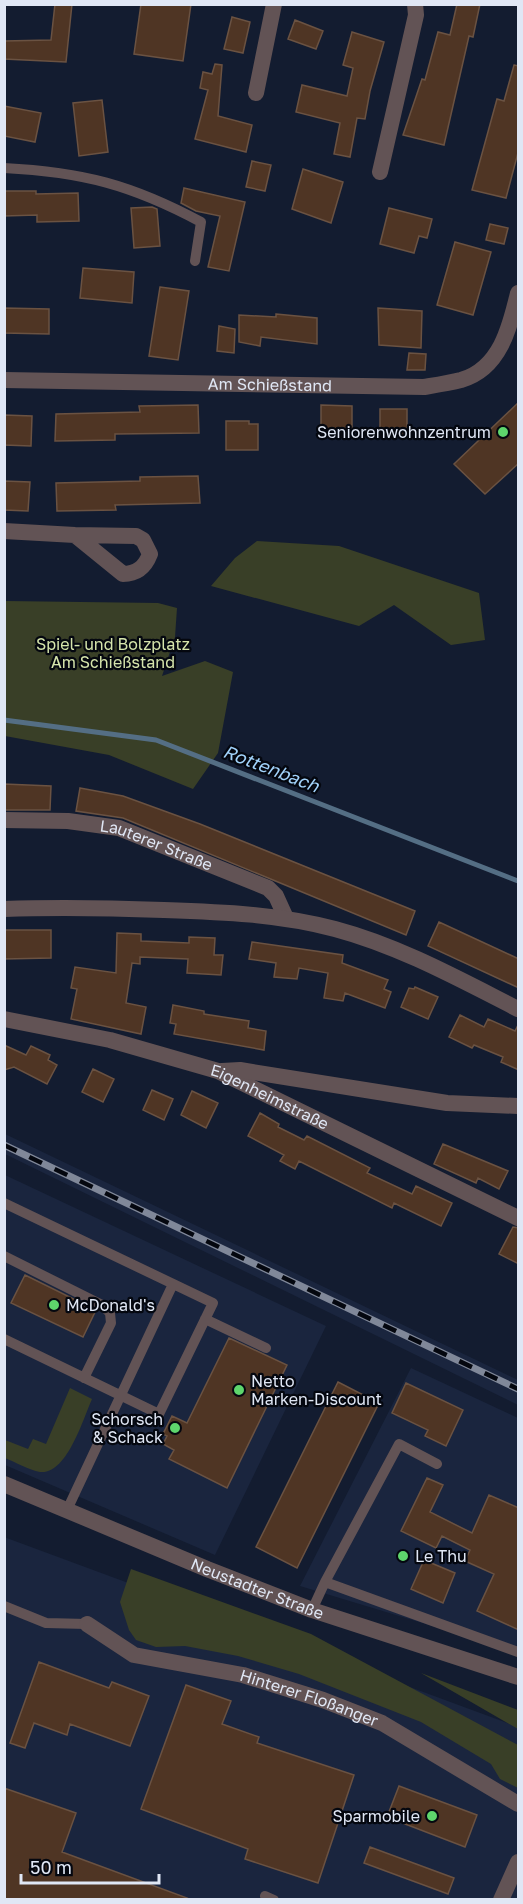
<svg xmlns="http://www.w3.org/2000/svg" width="523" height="1904" font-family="'Golos Text',sans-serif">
  <rect width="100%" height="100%" fill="#131c30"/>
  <!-- built -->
  <path fill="#1a253e" d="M5,1134l513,246v25l-513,-251z
    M5,1175l321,151 -111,229 -210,-90z
    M411,1368l107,50v234l-218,-66z
    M4,1537l514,190v172h-513z"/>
  <!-- green -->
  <path fill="#393f27" d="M257,541l82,5 140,47 6,47 -34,5 -57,-40 -35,21 -148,-40 24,-28z
    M5,601l153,2 19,5 -2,29 -13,39 43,-15 28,11 -15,81 -25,36 -84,-34 -104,-19z
    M70,1388l22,11c-9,20 -25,76 -52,73 -11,-2 -25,-10 -35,-14v-18l23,9 5,-10 13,5z
    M131,1569l180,65 207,111v43l-18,-9 -9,-15 -70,-42 -122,-48 -61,-18 -53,-10 -29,1 -20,-7 -7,-10 -9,-28z
    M421,1673l97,37v19z"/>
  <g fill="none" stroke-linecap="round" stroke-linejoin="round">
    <!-- stream -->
    <path stroke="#546e84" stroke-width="5" d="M4,720l152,20 362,141"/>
  </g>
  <!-- building -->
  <path fill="#4f3524" stroke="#6a5242" stroke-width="1.5" d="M55,4h17l-6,58 -62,-3v-18l47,-1z
    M141,4h50l-8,57 -49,-7z
    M457,4h23l-7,33 -4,-1 -25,109 -41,-10 19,-56 3,1 13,-48 12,3z
    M232,17l18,5 -7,31 -19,-4z
    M295,20l28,11 -7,18 -28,-10z
    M352,32l32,10 -14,49 -5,28 -8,-1 -7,39 -16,-3 6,-31 -44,-11 6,-27 45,11 6,-28 -10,-3z
    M215,64l7,1 -4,51 34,9 -6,27 -51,-13 13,-49 -8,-2 3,-16 9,2z
    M514,65l5,1v83l-13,49 -34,-8 25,-91 7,2z
    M102,100l6,52 -29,4 -6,-53z
    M4,106l37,7 -6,29 -31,-6z
    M252,161l19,4 -6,26 -19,-4z
    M303,169l40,13 -12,41 -39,-14z
    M184,188l61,14 -16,69 -21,-4 12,-51 -24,-5 -15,-8z
    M4,191h32v3l42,-1 1,28 -42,1v-7l-33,1z
    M152,207l5,2 3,37 -26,2 -3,-40z
    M389,208l43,11 -5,19 -8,-2 -5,17 -34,-9z
    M490,224l18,4 -4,16 -18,-4z
    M455,242l36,10 -18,63 -36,-10z
    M83,268l51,4 -2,31 -52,-5z
    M160,287l29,4 -11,69 -29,-4z
    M4,308l45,1v25l-45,-1z
    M378,308l44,3 -1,37 -42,-3z
    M276,314l41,4v26l-56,-7 -1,9 -21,-4v-27l37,2z
    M219,326l16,3 -1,24 -17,-2z
    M409,353l17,1 -1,16h-18z
    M519,402v61l-34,31 -31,-30z
    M198,405l1,28 -84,1v6l-60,1 1,-27 84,-2 -1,-6z
    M321,405l31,1v31h-31z
    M380,409h27v28h-27z
    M4,415l28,1 -1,30 -27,-1z
    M226,421h23v3h9v26h-32z
    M198,476l2,27 -85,2 1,5 -59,1 -1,-28 84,-2v-4z
    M4,481l26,1 -2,29 -24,-1z
    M4,784l47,2 -1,24h-46z
    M80,788l43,8 77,28 215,87 -9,24 -283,-117 -47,-7z
    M439,922l80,37v29l-91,-42z
    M4,930h47v28l-47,1z
    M117,933l24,1v7l48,2v-6l26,1 -1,17h9l-2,20 -34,-2 1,-14 -48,-2v7l-8,-1 -6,40 20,4 -5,27 -70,-15 6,-30 -6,-1 4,-21 41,6z
    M252,942l91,13 -1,8 46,17 -4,9 7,3 -6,16 -40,-15 -2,8 -19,-3 4,-25 -29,-5 -2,11 -23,-2 2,-14 -27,-4z
    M415,987l23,10 -10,22 -27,-12 8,-19 5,1z
    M173,1005l31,6v3l45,7 -1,7 18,3 -2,19 -90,-16 2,-10 -6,-1z
    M460,1015l24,12 4,-8 27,12 4,-8v47l-18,-8 2,-5 -29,-12 -2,3 -23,-11z
    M4,1045l22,10 5,-9 19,9 -2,5 9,5 -10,19 -33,-17 -10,3z
    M93,1069l21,10 -11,23 -21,-10z
    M152,1090l21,9 -9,21 -21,-10z
    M192,1091l26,12 -12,25 -25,-13z
    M260,1113l19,11 -1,3 26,13 3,-4 63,32 -3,5 45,21 4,-8 36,17 -11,23 -47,-23 -2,5 -93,-47 -4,8 -15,-8 4,-6 -36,-19z
    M443,1144l65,27 -9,18 -21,-11 -2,5 -42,-19z
    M513,1227l6,1v36l-20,-10z
    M25,1275l71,35 -13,27 -72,-34z
    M229,1338l58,27 -60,123 -58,-29 5,-9 -11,-6 4,-8 -4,-2 9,-18 15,7z
    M338,1382l41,21 -82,165 -41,-21z
    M406,1383l57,27 -17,36 -21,-10 3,-6 -36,-17z
    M427,1478l16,7 -13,27 42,21 17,-38 30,13v122l-42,-19 17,-37 -29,-13 5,-11 -28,-14 -6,12 -35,-17z
    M424,1560l31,13 -12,30 -32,-14z
    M39,1662l70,26 3,-6 37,14 -19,50 -60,-22 -3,11 -33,-12 -9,25 -15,-5z
    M186,1685l45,16 -9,23 37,13 -2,6 97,32 -36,108 -73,-24 3,-10 -107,-40z
    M399,1786l78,29 -12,32 -78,-30z
    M4,1788l72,25 -14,39 125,46 -1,1h-182z
    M370,1847l84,31 -6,16 -84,-31z"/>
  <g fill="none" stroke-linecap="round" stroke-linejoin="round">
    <!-- service -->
    <path stroke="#625355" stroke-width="10" d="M4,168c79,4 128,17 197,54l-6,39
      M4,1203l209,100 -54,111 -155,-75
      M4,1256l98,49 8,8 1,10 -27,55
      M205,1319l61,29
      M67,1510l106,-226
      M325,1582l74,-138 38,20
      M4,1606l42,17 41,1
      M312,1610l13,-28 193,70
      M265,1896l9,4"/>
    <!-- minor -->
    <g stroke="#625355" stroke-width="16">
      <path d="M256,93l18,-89"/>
      <path d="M380,172l36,-157 -1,-11"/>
      <path id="s1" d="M4,380l420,7c12,-2 25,-4 37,-7 39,-11 49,-53 57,-87"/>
      <path d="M4,531l71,4 61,1 7,4 7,14c-5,13 -13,20 -27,20l-48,-39"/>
      <path id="s2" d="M4,820l64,1 51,7 149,60 8,8 10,22"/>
      <path id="s3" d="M4,1019l106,21 108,31 300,147"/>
      <path d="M222,1071l18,-1 207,33 71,3"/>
      <path id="s4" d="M87,1624l47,31 109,20 80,25 59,23 136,81"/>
      <path d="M501,1900l17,-38"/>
    </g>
    <!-- tertiary -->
    <g stroke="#625355" stroke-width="16">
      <path d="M4,909c54,-2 107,-1 160,1 58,2 114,4 171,19 64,17 124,50 183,80"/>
      <path id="s5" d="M4,1484l203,85 105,41 206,67"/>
    </g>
    <!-- rail casing -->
    <g stroke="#808899" stroke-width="7">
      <path id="rail" d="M4,1145l514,244"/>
    </g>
    <!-- rail -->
    <use href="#rail" stroke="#04070f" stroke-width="4.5" stroke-dasharray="14" stroke-linecap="butt"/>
  </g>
  <!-- markers -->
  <g fill="#5ed56c" stroke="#04070f" stroke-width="2">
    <circle cx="503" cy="432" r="6"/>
    <circle cx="54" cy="1305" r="6"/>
    <circle cx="239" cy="1390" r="6"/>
    <circle cx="175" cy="1428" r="6"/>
    <circle cx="403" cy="1556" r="6"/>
    <circle cx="432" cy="1816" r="6"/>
  </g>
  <g text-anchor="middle" stroke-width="4.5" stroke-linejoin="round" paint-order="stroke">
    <!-- street labels -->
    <g font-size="16" fill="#e0e7f5" stroke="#04070f">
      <text dy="6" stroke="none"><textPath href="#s1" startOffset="266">Am Schießstand</textPath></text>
      <text dy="6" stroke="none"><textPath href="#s2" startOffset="156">Lauterer Straße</textPath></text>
      <text dy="6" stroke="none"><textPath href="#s3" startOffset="278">Eigenheimstraße</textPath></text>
      <text dy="6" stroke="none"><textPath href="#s5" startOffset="274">Neustadter Straße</textPath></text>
      <text dy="6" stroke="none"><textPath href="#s4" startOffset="237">Hinterer Floßanger</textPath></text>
    </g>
    <!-- poi labels -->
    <g font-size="16" fill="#e0e7f5" stroke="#04070f" text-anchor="end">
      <text x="491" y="438">Seniorenwohnzentrum</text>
      <text x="66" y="1311" text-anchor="start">McDonald's</text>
      <text x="251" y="1387" text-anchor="start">Netto<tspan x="251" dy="18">Marken-Discount</tspan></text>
      <text x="163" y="1425">Schorsch<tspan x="163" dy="18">&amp; Schack</tspan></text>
      <text x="415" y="1562" text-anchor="start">Le Thu</text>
      <text x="420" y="1822">Sparmobile</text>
    </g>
    <!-- park labels -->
    <g font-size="16" fill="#d6e5ac" stroke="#04070f">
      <text x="113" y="650">Spiel- und Bolzplatz<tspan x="113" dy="18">Am Schießstand</tspan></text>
    </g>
    <!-- water labels -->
    <g font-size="18" font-style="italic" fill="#a1d2fa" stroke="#04070f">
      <text transform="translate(271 769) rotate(21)" y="6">Rottenbach</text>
    </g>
  </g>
  <!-- border -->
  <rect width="523" height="1904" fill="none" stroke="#e0e7f5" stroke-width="12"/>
  <!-- scale -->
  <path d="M21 1874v9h138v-9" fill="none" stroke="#e0e7f5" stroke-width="3"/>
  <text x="30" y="1874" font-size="18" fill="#e0e7f5" stroke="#04070f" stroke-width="4.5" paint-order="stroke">50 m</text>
</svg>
